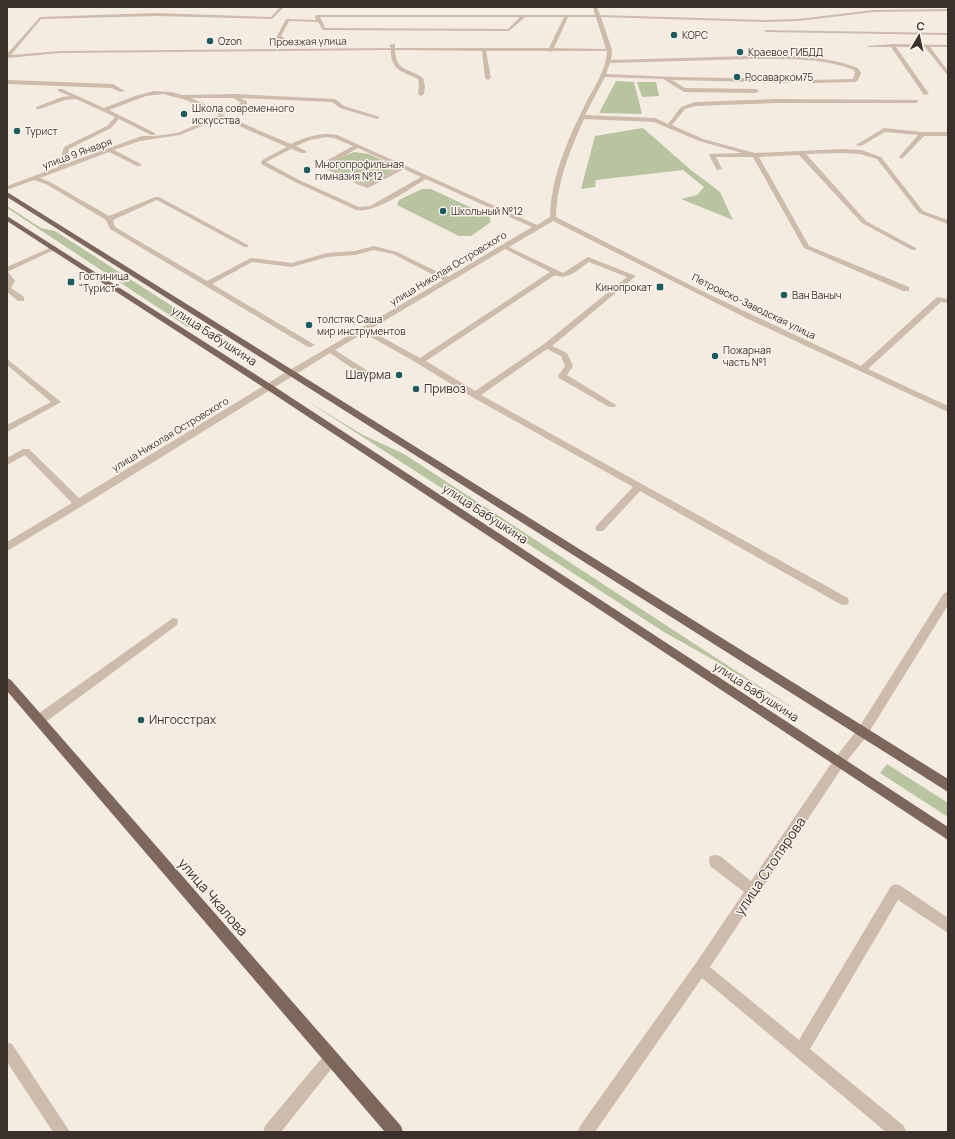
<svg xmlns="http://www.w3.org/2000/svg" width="955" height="1139" font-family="Manrope,sans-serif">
  <rect width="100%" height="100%" fill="#f4ebe1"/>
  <!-- green -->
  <path fill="#b8c4a0" d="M616,81l18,1 8,32 -43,-1z
    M637,82h19l3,14 -17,1z
    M643,128l48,42 29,22 13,28 -52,-21 16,-4 7,-8 -21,-17 -87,10 -1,7 -14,2 14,-53z
    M354,152l15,2 28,13v1l-30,16 -39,-18 4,-5z
    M422,189h9l58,27 2,6 -20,14h-12l-62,-31 2,-5z
    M7,206l34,22 14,3 206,132 -50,-29 -25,-8 -179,-118z
    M304,399l59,36 41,19 395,258 -80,-49 -55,-31z
    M887,764l61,39v14l-68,-44z"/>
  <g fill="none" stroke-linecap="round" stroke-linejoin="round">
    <!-- minor -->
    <path fill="#cdbbac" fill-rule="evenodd" d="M280,7h4l-12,12 -116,-3 -115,3 -30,36 49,-4 331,-3 -2,-3 6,-1v4h154l15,-31h-39l-16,14 -186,-1 -5,-8 -29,-1 -8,15 14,8 10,1v2l-13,-1 -12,-7 -2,4 -4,-1 12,-23 30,1 -1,-4 2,-1h278l-2,-8h4l3,8 165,5 33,-1 76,-9 74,-1v2l-74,1 -76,9 -33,1 -164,-5 11,33 -1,10c46,-1 92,-3 138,-4 36,0 74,-2 109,12l3,5 -3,7 -3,2 -42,1 -3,-2 1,-1 42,-1 2,-6 -1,-3c-32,-13 -69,-11 -103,-11 -47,1 -94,3 -141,4l-4,11 69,3 115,2 3,2 -3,2 -118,-3 13,8 71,1 3,2 -3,2 -72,-1 -21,-13 -58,-2 -20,38 70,3 13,6 13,-17 14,-5 81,-3 142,1v2l-2,1h-140l-80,3 -11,3 -13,16 31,14 52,14 88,-4 18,1 20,7 42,54 25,9v4l-29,-11 -42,-54 -17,-5 -17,-1 -37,1 60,67 50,27v2h-4l-50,-27 -63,-68 -40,2 50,89 100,41v4h-6l-99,-43 -51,-91h-37l6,12 -5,1 -8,-15 1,-1 32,-1 -43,-12 -45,-19 -70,-3c-14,31 -27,63 -28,98l146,74 159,75 76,-69 11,2v4l-7,-1 -73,67 80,37v6l-202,-94 -193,-97 -44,26 54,26 25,-16 48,19 -84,70 15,7 6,13 -6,9 49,30 -1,2h-6l-50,-29 -1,-2 7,-10 -4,-10 -14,-7 -66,46 367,203 1,3 -1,3 -4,1 -4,-1 -200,-113 -37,40h-6l-2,-3 2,-3 36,-38 -161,-90 -55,-34 -53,-30 -29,17 39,25v4h-6l-38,-26 -248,153 -75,45v-9l65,-39 -47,-48 -18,10v-7l16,-9h6l50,49 209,-127 155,-91 -50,-26 -19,-4 -19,5 -28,2 -35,10 -40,-5 -40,22 103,61 -4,2h-3l-198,-118 -4,-9 -60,-36 -12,-4 -27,10v-4l51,-19 6,-20 43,-21 8,-9 -39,-18 -11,1 -25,9h-4v-2l26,-10 8,-1 -12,-5v-2h4l42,19 31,-12 19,-5 17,1 12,3 52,-1 100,5 9,7 36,11 -3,2 -37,-11 -8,-6 -91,-4 6,4v2l-26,10 70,30c15,-7 30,-12 46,-9l200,90 13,-8c1,-39 17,-76 34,-110 9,-19 22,-35 23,-56h-55l-2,1 -2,-1h-62l5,27 -3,2 -3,-2 -3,-27 -87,-1c1,22 14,18 28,28l2,8 -1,8 -3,2 -3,-2 1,-8 -1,-7c-15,-7 -28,-9 -27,-29l-331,3 -53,5v-4l33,-37 116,-4 115,4zM320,17h200l-12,12 -183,-1zM568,17h28l10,32 -52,-1zM163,94l23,6 34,15 -43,18 -22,3h-13l-77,28 4,-15 42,-21 8,-9 32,16h4v-2l-46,-23 37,-14zM191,98h43l7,5 -21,8zM221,118l66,29 -25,13 -1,4 34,18 61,28c19,4 53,-21 70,-31l106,48 -84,50 -51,-25 -23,-6 -19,5 -28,2 -35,10 -41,-5 -44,23 -92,-54 -2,-7 44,-20 87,47h4v-2l-89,-48h-4l-46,19 -59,-34 -10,-4 69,-26 28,14h4v-2l-27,-14 26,-9 40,-6zM326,137l8,1 19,8 -29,16 -3,3 1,2 37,18 9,3 36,-19 17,8 -51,29 -11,1 -60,-27 -33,-18 25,-13 11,4h4v-2l-10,-5 14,-6zM358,148l41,19 -32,17 -40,-18zM505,249l45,23 -130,86 -51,-28zM589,262l38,15 -83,67 -69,47 -49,-30 129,-86c13,6 23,-6 34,-13z
      M764,30l184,3v2l-182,-3z
      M892,44l56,1v2h-18l18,24v5l-23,-29h-29l33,47 -5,1 -33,-48h-22l-2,-1z
      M7,80l106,4 12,7 -5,1 -8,-4 -105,-4z
      M884,128l38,4h26v4h-24l-22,23 -3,-2 19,-22 -33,-3 -24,14 -5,-1z
      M54,246l2,1v2l-49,23 2,1 6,8 -4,7 13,9v4h-6l-11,-9v-25z
      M7,359l54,43 -54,30v-7l44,-23 -44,-37z
      M948,592v13l-82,132 -23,29 -133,201 89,73 92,-154 5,-2 5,2 47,32v15l-50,-33 -88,149 94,77 2,6h-20l-184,-154 -107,154h-17l2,-6 116,-163 48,-71 -34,-26 -1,-5 1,-5 5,-1 5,1 31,25 84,-123 23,-29 86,-136z
      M173,618l4,1 1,3 -1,3 -134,99 -4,1 -4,-1 -2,-4 2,-4z
      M7,1042l5,2 58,88h-17l-46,-70z
      M331,1051l5,2 2,5 -2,5 -55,69h-18l2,-6 61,-73z"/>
    <!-- major -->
    <path fill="#7d675c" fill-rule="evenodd" d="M7,192l941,587v13l-941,-595z
      M7,216l265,169 676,442v13l-682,-451 -259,-168z
      M7,678l4,2 390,446 2,6h-18l-378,-441z"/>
  </g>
  <!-- markers -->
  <g fill="#1f5a5e" stroke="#fbf5ee" stroke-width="1.5">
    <circle cx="674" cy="35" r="4"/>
    <circle cx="210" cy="41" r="4"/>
    <circle cx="740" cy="52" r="4"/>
    <circle cx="737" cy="77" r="4"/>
    <circle cx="184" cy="114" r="4"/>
    <circle cx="17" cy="131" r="4"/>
    <circle cx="307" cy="170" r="4"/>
    <circle cx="443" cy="211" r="4"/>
    <rect x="67" y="278" width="8" height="8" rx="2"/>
    <rect x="656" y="283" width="8" height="8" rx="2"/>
    <circle cx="784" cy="295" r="4"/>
    <circle cx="309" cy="325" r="4"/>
    <circle cx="715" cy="356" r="4"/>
    <circle cx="399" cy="375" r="4"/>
    <circle cx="416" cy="389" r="4"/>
    <circle cx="141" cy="720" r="4"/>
  </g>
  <g text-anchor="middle" stroke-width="3" stroke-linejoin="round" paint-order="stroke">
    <!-- far-poi labels -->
    <g font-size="10" fill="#3b302b" stroke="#fbf5ee" text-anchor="start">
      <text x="682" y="39">КОРС</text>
      <text x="218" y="45">Ozon</text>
      <text x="748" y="56">Краевое ГИБДД</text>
      <text x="745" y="81">Росаварком75</text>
      <text x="192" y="112">Школа современного<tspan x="192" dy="12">искусства</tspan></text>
      <text x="25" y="135">Турист</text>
      <text x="315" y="168">Многопрофильная<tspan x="315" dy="12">гимназия №12</tspan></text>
      <text x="451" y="215">Школьный №12</text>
      <text x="79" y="280">Гостиница<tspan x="79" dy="12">"Турист"</tspan></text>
      <text x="652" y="291" text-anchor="end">Кинопрокат</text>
      <text x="792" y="299">Ван Ваныч</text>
      <text x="317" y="323">толстяк Саша<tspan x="317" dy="12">мир инструментов</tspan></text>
      <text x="723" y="354">Пожарная<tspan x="723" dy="12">часть №1</tspan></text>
    </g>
    <!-- far-street labels -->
    <g font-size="10" fill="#3b302b" stroke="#fbf5ee">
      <text transform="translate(308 41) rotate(-1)" y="4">Проезжая улица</text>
      <text transform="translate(77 153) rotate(-20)" y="4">улица 9 Января</text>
      <text transform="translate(448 268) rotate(-31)" y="4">улица Николая Островского</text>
      <text transform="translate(754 306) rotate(26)" y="4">Петровско-Заводская улица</text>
      <text transform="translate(170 434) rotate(-31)" y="4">улица Николая Островского</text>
    </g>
    <!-- street labels -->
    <g font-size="12" fill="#3b302b" stroke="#fbf5ee">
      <text transform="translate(214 336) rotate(33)" y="4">улица Бабушкина</text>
      <text transform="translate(485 514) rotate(33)" y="4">улица Бабушкина</text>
      <text transform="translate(756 692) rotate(33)" y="4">улица Бабушкина</text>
    </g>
    <!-- poi labels -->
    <g font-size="12" fill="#3b302b" stroke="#fbf5ee" text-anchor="start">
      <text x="391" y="379" text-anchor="end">Шаурма</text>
      <text x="424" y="393">Привоз</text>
      <text x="149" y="724">Ингосстрах</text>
    </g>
    <!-- near-street labels -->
    <g font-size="14" fill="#3b302b" stroke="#fbf5ee">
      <text transform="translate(770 866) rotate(-56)" y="5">улица Столярова</text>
      <text transform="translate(213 897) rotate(49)" y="5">улица Чкалова</text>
    </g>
  </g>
  <!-- border -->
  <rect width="955" height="1139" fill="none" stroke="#3b302b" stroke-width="16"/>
  <!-- north arrow -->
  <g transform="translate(919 36) rotate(9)" stroke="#fbf5ee" stroke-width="3" paint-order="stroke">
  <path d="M0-3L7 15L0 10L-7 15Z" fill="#3b302b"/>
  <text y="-6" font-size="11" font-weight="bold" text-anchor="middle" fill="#3b302b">С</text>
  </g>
</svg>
